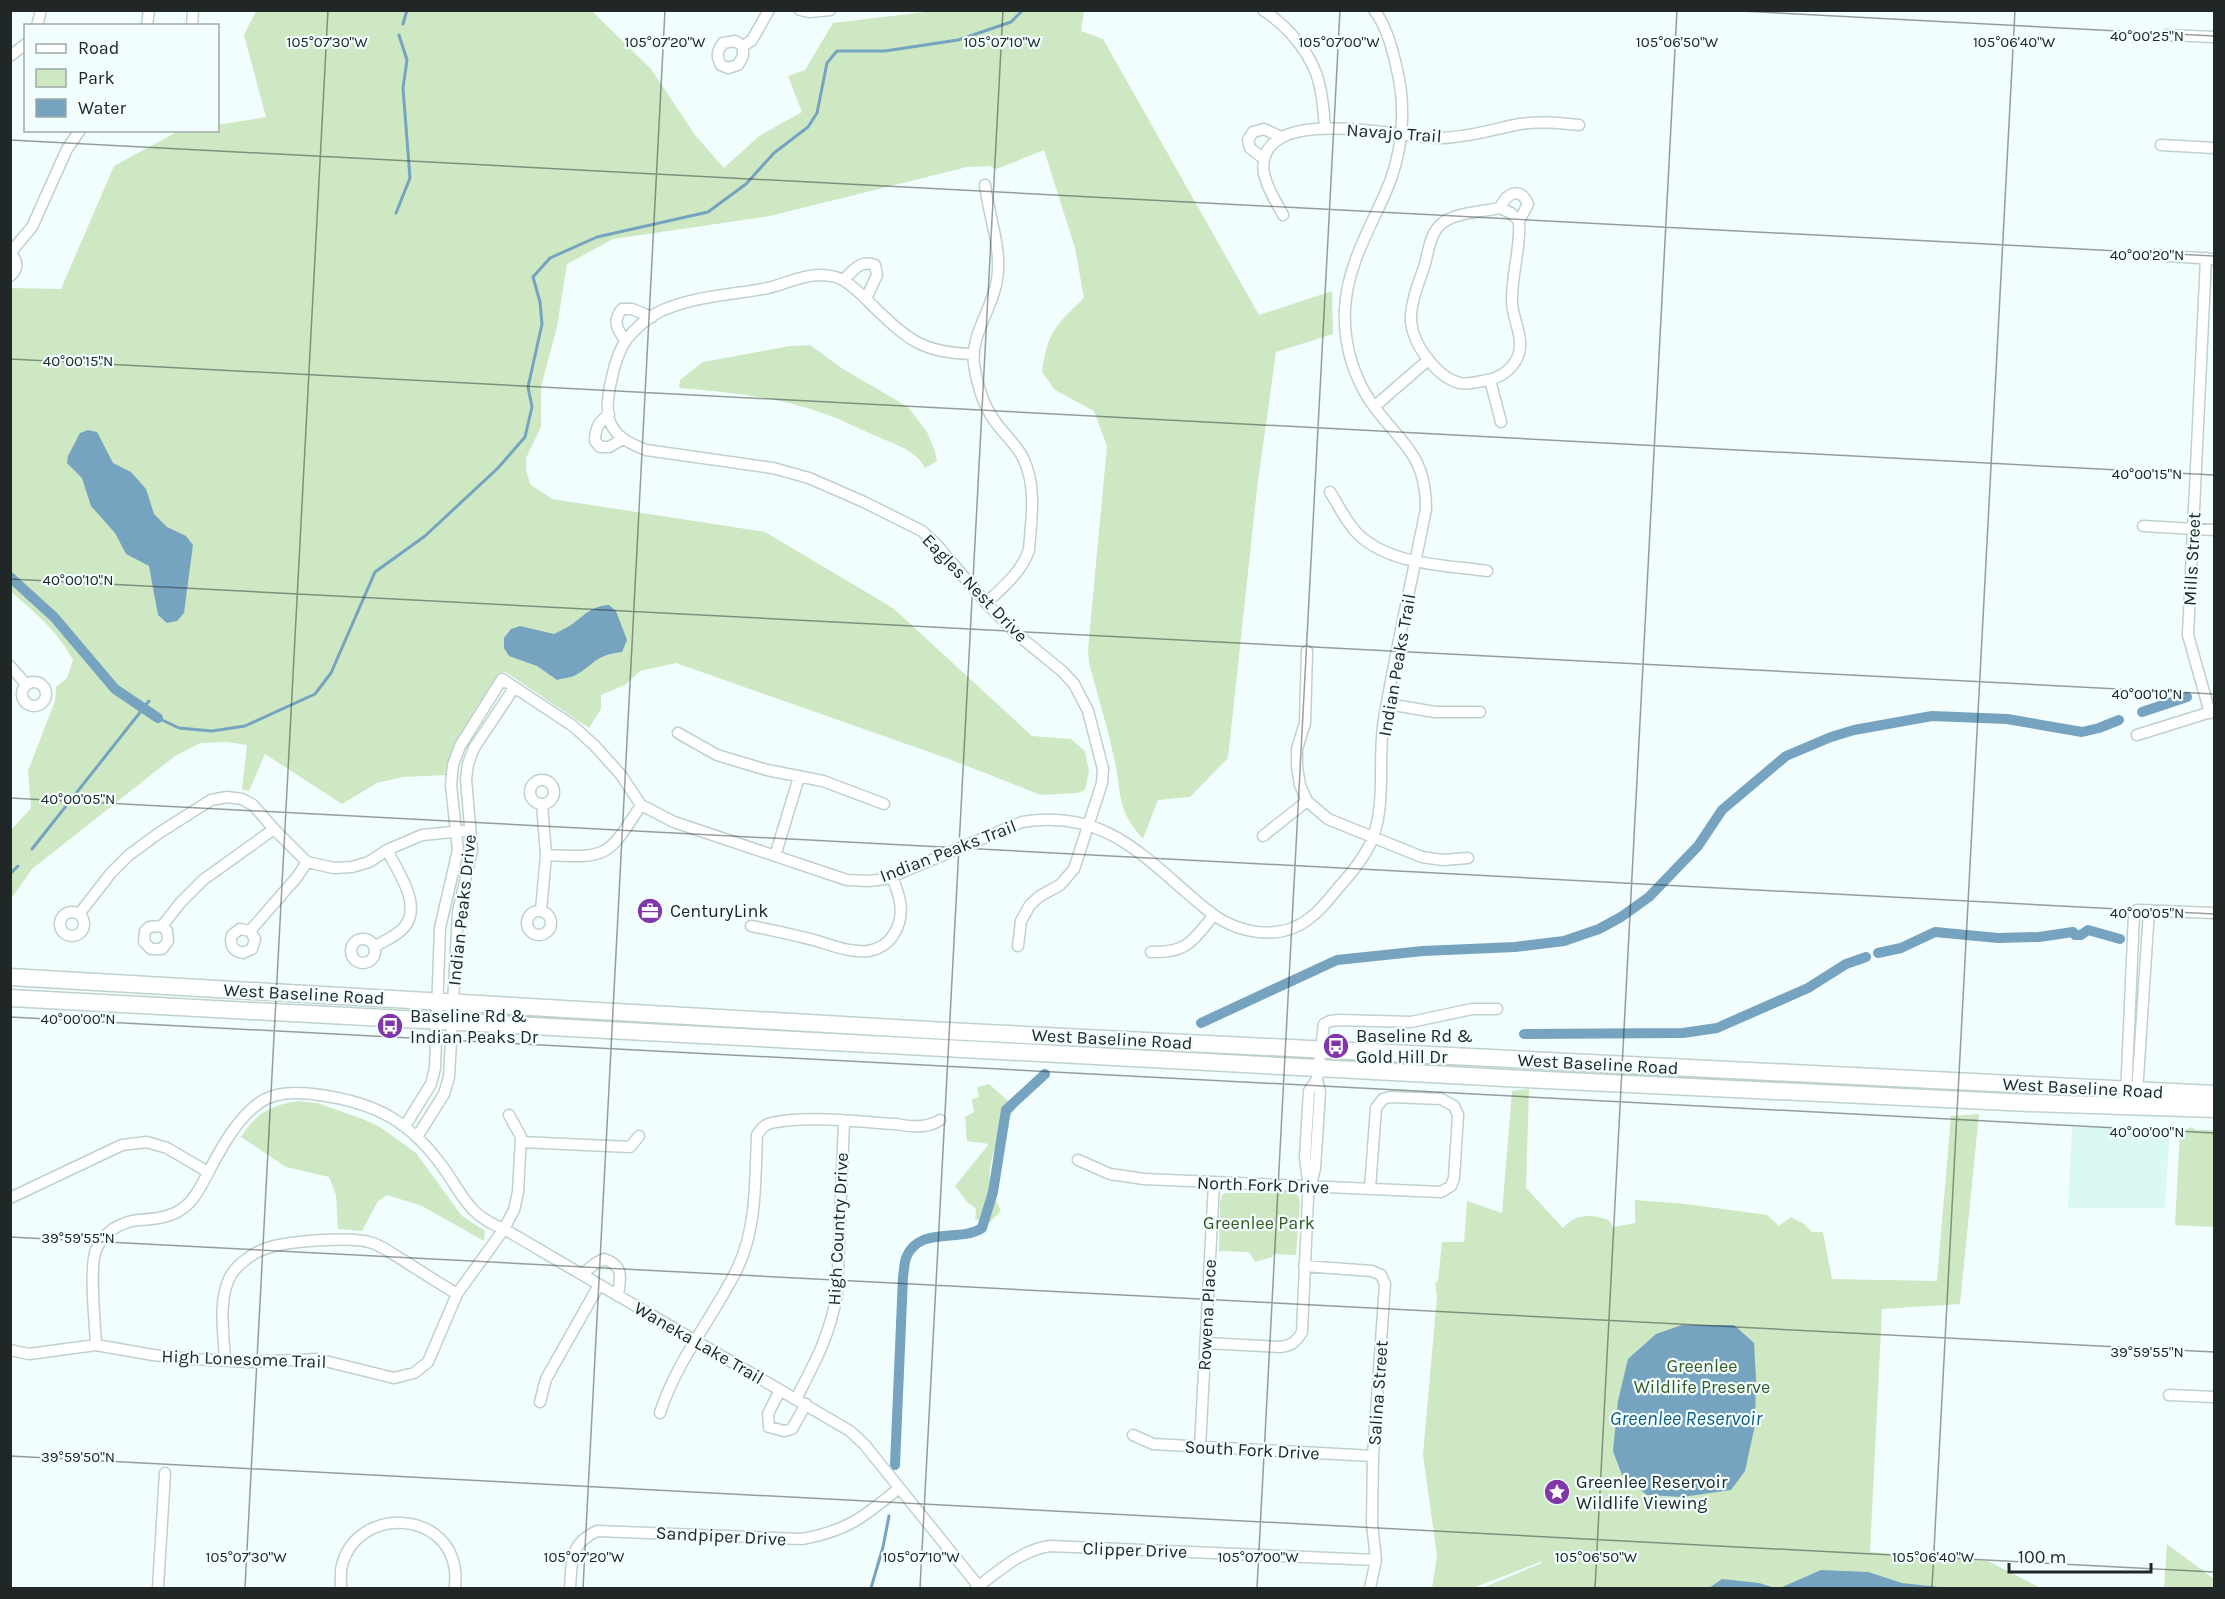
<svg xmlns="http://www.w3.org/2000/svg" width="2225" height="1599" font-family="Karla,sans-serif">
  <rect width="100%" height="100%" fill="#f2fefd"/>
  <!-- built -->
  <path fill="#daf8f4" d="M2072,1127h98l-5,81h-97z"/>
  <!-- green -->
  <path fill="#cde8c3" d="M942,10l142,1 -3,20 22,8 156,276 73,-24 1,43 -57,18 -19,137 -29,269 -38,39 -32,3 -15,39c-26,-30 -21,-41 -28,-77 -7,-33 -17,-66 -26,-99l-1,-14 19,-203 -13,-35 -39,-21 -13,-18c6,-41 13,-46 42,-74l-9,-50 -31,-98 -47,19 -8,-3 -22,1 -197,49 -157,23 -46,25 -10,63 -16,60v40l-15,31v11l4,15 22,15 213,33 128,76 139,128 39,3 14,12 4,20 -4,19 -8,3 -36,2 -92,-36 -273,-96 -36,8 -15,14 -24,10v14l-12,19 -85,-57 -51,80 -7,24 -43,2 -26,6 -35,21 -77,-50 -16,37 -7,-2 5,-44 -20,-3 -27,1 -25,13 -143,113 -21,30v-69l20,-22 -3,-37 27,-70 1,-14 11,-9 6,-18c-14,-27 -39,-49 -62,-68v-304l50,1 53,-123 61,-33 43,-3v-5l48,-8 -22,-82 12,-24h336l59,58 44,66 29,33 35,-32 43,-24 -14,-36 17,-6 28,-47z
    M810,345l33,24 65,38 19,25 8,19 2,10 -12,7c-9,-18 -31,-24 -49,-32 -17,-7 -33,-16 -51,-22 -47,-17 -96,-22 -146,-26l1,-8 23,-18 87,-16z
    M989,1084l27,24c-14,19 -29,52 -26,76 1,9 8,19 11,27l-12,12 -14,-4 1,-10 -9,-7 -12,-16 34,-42 -22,-3 -2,-24 9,-5 -2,-13 7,-2 -2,-10z
    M1529,1089l-3,99 37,40c13,-15 27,-14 46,-8l4,7 22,-4v-23l51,4 81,11 12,11 12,-9 13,7 8,8h11l9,47 105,2 14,-165 28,-2 -19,190 -78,5 -12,243 118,9 53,27h-559l60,-25 -2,-1 -67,26h-41l5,-32 -14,-101 14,-159 -2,-13 3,-2 4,-39h22l3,-41 35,12 10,-122z
    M299,1101l18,2 46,16 17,8 36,26 46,63 23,15 -1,10 -62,-35 -35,-11 -9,6 -16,30 -24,-2 -2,-34 -7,-18 -43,-10 -45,-30c15,-24 30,-32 58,-36z
    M2192,1127l3,3h19v97l-39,-2 5,-93z
    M1287,1191l8,2 4,4 1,7 -4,51 -23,-1v3l-18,5 -6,-10 -30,-1 1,-48 2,-8 4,-2h52z
    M2167,1544l47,35v9h-50z"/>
  <!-- water -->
  <path fill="#76a3bf" d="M88,430l9,2 16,31 18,9 15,17 8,25 13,13 19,9 7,9 -9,68 -7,8 -10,2 -9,-8 -9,-49 -23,-12 -11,-21 -24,-27 -9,-28 -15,-15 1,-7 12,-23z
    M609,605l7,6 11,29 -5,12c-27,3 -27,12 -46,23 -6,3 -13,3 -19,5l-20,-14 -28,-10 -5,-8v-10l7,-9 9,-3 34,8c6,-3 12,-6 17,-9 14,-10 20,-19 38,-20z
    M1682,1325h52l20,18 2,36 -1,46 -10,46 -14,19 -49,7 -35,-2 -25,-20 -9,-24 5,-50 10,-42 28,-25z
    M1821,1570l47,2 34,11 46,5h-168z
    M1722,1579l37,4 16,5h-66z"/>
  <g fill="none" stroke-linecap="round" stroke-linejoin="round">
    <!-- stream -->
    <path stroke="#76a3bf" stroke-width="3" d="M403,24l4,-14
      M396,213l14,-35 -7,-90 4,-28 -8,-25
      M158,718l21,10 33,3 33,-5 70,-32 16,-21 44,-101 50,-36 73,-68 27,-31 7,-30 -4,-20 14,-63 -2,-22 -7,-25 17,-19 47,-21 111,-25 38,-28 28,-31 34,-26 9,-14 10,-50 10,-12h48l73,-11 53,-18 12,-12
      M32,849l117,-148
      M10,874l8,-8
      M871,1588l12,-41 6,-31"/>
    <!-- canal -->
    <path stroke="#76a3bf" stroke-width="10" d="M10,577l44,40 61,72 43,29
      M2142,712l45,-15
      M1878,953l23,-5 34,-16 63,6 41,-1 34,-5 2,3h6l7,-5 32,9
      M1201,1023l136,-63 86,-9 92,-4 49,-6 35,-12 22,-12 28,-20 49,-51 24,-36 64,-54 45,-19 23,-7 78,-14 75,3 75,13 17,-4 20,-8
      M1524,1034l159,-1 34,-5 91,-40 38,-24 20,-7
      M895,1465l8,-188c1,-6 1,-13 3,-19 13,-33 54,-15 76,-30l11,-36 13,-82 39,-36"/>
    <!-- minor casing -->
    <g stroke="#bed1cf" stroke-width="13">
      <path id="minor" d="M800,10l10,2 20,-2
        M1263,10c26,17 51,46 57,77 3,13 4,28 5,41
        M37,26l4,-16
        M147,26l2,-16
        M192,26l1,-16
        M2167,35l47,2
        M735,41l8,5v10l-5,9 -10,3 -7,-3c-5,-9 -4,-14 2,-22z
        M743,46l9,-6 17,-30
        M10,56l16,-12
        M2161,145l53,3
        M1264,159l-14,-11 -2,-8 5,-8 11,-3 17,8
        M985,185c4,32 17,63 12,95 -4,28 -27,55 -23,84 3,20 8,39 20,56 9,14 23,24 30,40 13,29 7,60 5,90 -8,23 -26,37 -43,53
        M1500,208l11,5 8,8c2,28 -8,54 -7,82 1,17 13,37 6,53 -5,13 -18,22 -31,24 -9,2 -19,5 -27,3 -23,-5 -47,-39 -49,-61 -1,-19 8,-40 14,-58 3,-12 5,-28 14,-38 13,-14 43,-14 61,-18z
        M1500,208c6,-14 20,-23 28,-4l-9,17
        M1283,215c-8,-16 -23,-37 -19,-55 10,-55 142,-21 179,-22 27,-1 51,-9 77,-14 20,-3 39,-1 59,1
        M10,253l22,-26 35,-78 13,-19
        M10,253c8,7 9,16 0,23
        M2153,255l61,4
        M2206,258l-18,377 22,78
        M843,280c10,-9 18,-21 32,-15l2,10 -11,24
        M626,341c-9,-11 -14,-20 -4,-32h10l20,8
        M973,354c-49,-1 -64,-13 -99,-47 -9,-9 -19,-20 -31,-27 -7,-4 -19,-5 -26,-5 -17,1 -32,9 -49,13 -36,7 -78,8 -111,25 -11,6 -23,17 -31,27 -11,16 -22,61 -17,79 5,18 22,25 37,31l127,18 36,10 55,24 58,29 14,13 50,59 33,33 43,35 12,13 14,27 15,58 -1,14 -28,86 -14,16 -20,11 -10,9 -9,16 -3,25
        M1490,380l11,42
        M1374,407l54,-47
        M609,414c-10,8 -14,14 -14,27l5,6h9l14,-8
        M1330,492c9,14 17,32 29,43 32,30 86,30 128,36
        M2143,526l71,4
        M1307,651l-2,72 -8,26v18l3,18 7,16 21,18 94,38 21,3 25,-2
        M10,666l16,18
        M22 694a12 12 0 1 1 24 0a12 12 0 1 1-24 0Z
        M1388,704l47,8h45
        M678,733l39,22 50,15 56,11 61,23
        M2137,735l77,-24
        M530 792a12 12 0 1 1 24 0a12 12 0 1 1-24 0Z
        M1263,836l44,-35
        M546,855c62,3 61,3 95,-50
        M775,856l24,-79
        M541,910l5,-55 -4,-51
        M527 923a12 12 0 1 1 24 0a12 12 0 1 1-24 0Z
        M60 924a12 12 0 1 1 24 0a12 12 0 1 1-24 0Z
        M79,914l32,-41 18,-18 30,-22 52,-33 16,-3 15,2 11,6 21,24 33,33 27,6 18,-1 17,-5 18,-12 35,-15 41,-4
        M162,926l5,5 1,10 -6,8h-11l-7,-7 1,-11 4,-4 13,-1 19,-24 22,-22 71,-51
        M751,926c22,4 42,9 63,14 17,5 36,13 54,11 12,-2 20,-7 26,-17 12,-20 6,-38 -2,-57
        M250,931l5,8 -3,10 -9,4c-10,-2 -14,-8 -11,-18l8,-6 10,2 47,-54 10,-15
        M351 951a12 12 0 1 1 24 0a12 12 0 1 1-24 0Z
        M374,947c8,-5 18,-9 25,-15 28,-21 -1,-60 -12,-82
        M1151,952c37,1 41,-11 63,-37
        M2137,1093l12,-183
        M2126,1095l8,-180 3,-5 77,3
        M405,1126l26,-42 4,-16 5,-140 18,-78 -7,-65 2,-20 7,-19 42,-67 71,47 22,20 26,29 20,30 33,17 173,58 22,1 17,-2 136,-57c86,-14 124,38 184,87 29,24 72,34 104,9 11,-8 20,-20 28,-30 13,-14 26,-30 34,-48 15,-39 5,-81 12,-121 12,-70 28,-140 42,-210 0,-53 -22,-63 -51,-101 -21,-28 -32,-64 -30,-99 2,-42 23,-77 40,-115 18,-40 22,-86 11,-129 -4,-18 -10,-40 -22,-55
        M417,1137l27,-43 5,-17 9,-165 14,-62 -6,-71 2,-15 6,-16 40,-60
        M521,1142l109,5 9,-11
        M1078,1160l32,14 34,5 297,13 10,-6 3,-8 4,-63 -4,-9 -13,-7 -51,-2 -7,2 -7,9 -6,80
        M1309,1187l-4,-29 4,-67 8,-12
        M10,1198l112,-53 25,-3 20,6 41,24
        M1304,1266l68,5 9,4 4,9 -12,172 -1,67 4,37 -6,28
        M582,1274l14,-11 8,-4c21,7 16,19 14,37
        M1206,1343l74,4c11,-1 16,-5 22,-15l6,-135 7,-29 5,-76 -3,-13 7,-55 6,-3 10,-1 71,2 61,-13h25
        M96,1345c-1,-22 -7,-78 0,-95 6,-17 26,-29 43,-30 18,-1 37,-3 50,-17 9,-9 13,-19 19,-30 13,-25 28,-53 51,-70 16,-12 42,-11 61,-8 57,8 91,27 125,75 19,28 25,46 59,59l346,202 14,13 116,144
        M10,1350l19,4 67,-9 57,10 39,4 57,3 68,-3 77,19 20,-5 14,-11 29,-68 47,-65 10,-19 4,-18 3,-55 -12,-22
        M225,1361c-1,-26 -7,-58 4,-82 5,-12 21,-24 33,-29 20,-9 94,-15 113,-6 10,4 19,11 28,16 18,12 36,23 54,34
        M780,1390l-12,24 1,13 15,4 8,-2 14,-25
        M2169,1395l45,2
        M796,1399c20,-39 33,-61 41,-105l7,-172
        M540,1402l6,-23 53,-94
        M660,1413c17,-54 54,-96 78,-146 19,-40 17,-89 19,-132 4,-6 7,-10 14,-12 35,-8 88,-1 125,1 14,3 32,4 44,-4
        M1133,1435l20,9 220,12
        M1200,1447l14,-264
        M158,1588l7,-115
        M341,1588c0,-7 -1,-15 1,-23 15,-58 105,-56 113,5 1,6 0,13 0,18
        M570,1588c2,-27 -1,-44 27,-57l205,8c45,-8 62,-22 96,-50
        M976,1588c23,-17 45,-38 74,-42l326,14"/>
    </g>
    <!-- secondary casing -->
    <g stroke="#bed1cf" stroke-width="19">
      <path id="secondary" d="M10,977l937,54 1267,63
        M10,998l1514,81 505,24 185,6"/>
    </g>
    <!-- minor -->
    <use href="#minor" stroke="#fff" stroke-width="10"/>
    <!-- secondary -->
    <use href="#secondary" stroke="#fff" stroke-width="16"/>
  </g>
  <!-- ticks -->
  <path fill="none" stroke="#202726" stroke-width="1.5" stroke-opacity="0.45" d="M1722,10l492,26M10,140l2204,116M10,359l2204,116M10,579l2204,115M10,798l2204,116M10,1017l2204,116M10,1237l2204,115M10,1456l2204,116M245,1588l83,-1578M583,1588l82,-1578M920,1588l83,-1578M1257,1588l83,-1578M1595,1588l82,-1578M1932,1588l83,-1578"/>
  <!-- icons -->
  <defs>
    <g id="office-disc" transform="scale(1.35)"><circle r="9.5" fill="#8037aa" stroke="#f2fefd"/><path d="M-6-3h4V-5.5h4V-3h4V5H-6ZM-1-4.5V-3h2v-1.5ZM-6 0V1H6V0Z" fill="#fff"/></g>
    <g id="bus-disc" transform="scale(1.35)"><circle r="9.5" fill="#8037aa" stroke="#f2fefd"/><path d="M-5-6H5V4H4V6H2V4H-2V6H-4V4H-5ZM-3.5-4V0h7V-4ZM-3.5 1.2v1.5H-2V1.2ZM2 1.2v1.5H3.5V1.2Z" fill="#fff"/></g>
    <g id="sight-disc" transform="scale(1.35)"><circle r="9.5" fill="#8037aa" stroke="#f2fefd"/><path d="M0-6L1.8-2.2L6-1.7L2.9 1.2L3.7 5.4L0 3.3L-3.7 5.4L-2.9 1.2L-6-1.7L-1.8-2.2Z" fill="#fff"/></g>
  </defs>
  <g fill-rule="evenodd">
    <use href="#office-disc" x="650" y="911"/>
    <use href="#bus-disc" x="390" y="1026"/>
    <use href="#bus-disc" x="1336" y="1046"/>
    <use href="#sight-disc" x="1557" y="1492"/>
  </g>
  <g text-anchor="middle" stroke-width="4.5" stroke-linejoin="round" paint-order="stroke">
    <!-- street labels -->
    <g font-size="18" fill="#202726" stroke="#f2fefd">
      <text transform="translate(1394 133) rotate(4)" y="6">Navajo Trail</text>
      <text transform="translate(2192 559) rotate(-87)" y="6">Mills Street</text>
      <text transform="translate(975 588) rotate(46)" y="6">Eagles Nest Drive</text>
      <text transform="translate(1397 665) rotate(-80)" y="6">Indian Peaks Trail</text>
      <text transform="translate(948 851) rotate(-21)" y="6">Indian Peaks Trail</text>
      <text transform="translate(462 910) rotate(-84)" y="6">Indian Peaks Drive</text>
      <text transform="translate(304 994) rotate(3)" y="6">West Baseline Road</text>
      <text transform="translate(1112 1039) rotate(3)" y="6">West Baseline Road</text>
      <text transform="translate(1598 1064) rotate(3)" y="6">West Baseline Road</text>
      <text transform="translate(2083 1088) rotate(3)" y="6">West Baseline Road</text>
      <text transform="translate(1263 1185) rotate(2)" y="6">North Fork Drive</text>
      <text transform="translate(838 1229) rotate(-87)" y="6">High Country Drive</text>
      <text transform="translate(1207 1315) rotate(-87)" y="6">Rowena Place</text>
      <text transform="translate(699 1343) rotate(30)" y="6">Waneka Lake Trail</text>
      <text transform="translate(244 1359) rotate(2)" y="6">High Lonesome Trail</text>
      <text transform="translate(1378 1393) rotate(-86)" y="6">Salina Street</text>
      <text transform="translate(1252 1450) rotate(3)" y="6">South Fork Drive</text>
      <text transform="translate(721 1536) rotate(3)" y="6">Sandpiper Drive</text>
      <text transform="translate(1135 1550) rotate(2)" y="6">Clipper Drive</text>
    </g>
    <!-- poi labels -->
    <g font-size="18" fill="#202726" stroke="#f2fefd" text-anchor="start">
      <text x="670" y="917">CenturyLink</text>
      <text x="410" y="1022">Baseline Rd &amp;<tspan x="410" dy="21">Indian Peaks Dr</tspan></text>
      <text x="1356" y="1042">Baseline Rd &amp;<tspan x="1356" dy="21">Gold Hill Dr</tspan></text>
      <text x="1576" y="1488">Greenlee Reservoir<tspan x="1576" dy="21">Wildlife Viewing</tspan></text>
    </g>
    <!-- park labels -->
    <g font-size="18" fill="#345a23" stroke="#f2fefd">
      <text x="1259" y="1229">Greenlee Park</text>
      <text x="1702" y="1372">Greenlee<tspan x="1702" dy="21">Wildlife Preserve</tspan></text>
    </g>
    <!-- water labels -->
    <g font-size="20" font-style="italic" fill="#0c5d84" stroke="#f2fefd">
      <text x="1686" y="1425">Greenlee Reservoir</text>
    </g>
  </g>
  <g font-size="15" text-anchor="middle" fill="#202726" stroke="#f2fefd" stroke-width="4.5" stroke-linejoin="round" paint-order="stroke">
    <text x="2147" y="41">40°00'25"N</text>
    <text x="327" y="47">105°07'30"W</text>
    <text x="665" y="47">105°07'20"W</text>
    <text x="1002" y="47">105°07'10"W</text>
    <text x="1339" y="47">105°07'00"W</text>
    <text x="1677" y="47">105°06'50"W</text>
    <text x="2014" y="47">105°06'40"W</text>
    <text x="2147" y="260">40°00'20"N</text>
    <text x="78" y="366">40°00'15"N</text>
    <text x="2147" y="479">40°00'15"N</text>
    <text x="78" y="585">40°00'10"N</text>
    <text x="2147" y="699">40°00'10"N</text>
    <text x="78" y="804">40°00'05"N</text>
    <text x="2147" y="918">40°00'05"N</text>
    <text x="78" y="1024">40°00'00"N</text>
    <text x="2147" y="1137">40°00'00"N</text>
    <text x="78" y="1243">39°59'55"N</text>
    <text x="2147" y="1357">39°59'55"N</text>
    <text x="78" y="1462">39°59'50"N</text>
    <text x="246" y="1562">105°07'30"W</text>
    <text x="584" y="1562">105°07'20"W</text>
    <text x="921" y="1562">105°07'10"W</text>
    <text x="1258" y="1562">105°07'00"W</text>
    <text x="1596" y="1562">105°06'50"W</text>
    <text x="1933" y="1562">105°06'40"W</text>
  </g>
  <!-- border -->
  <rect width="2225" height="1599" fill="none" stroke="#202726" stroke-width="24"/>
  <!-- legend -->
  <rect x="24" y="24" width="195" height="108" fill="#f2fefd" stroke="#9ea8a7" stroke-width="1.5"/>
  <rect x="36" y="44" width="30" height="9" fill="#ffffff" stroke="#9ea8a7" stroke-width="1.5"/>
  <text x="78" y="54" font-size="18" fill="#202726">Road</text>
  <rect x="36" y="69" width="30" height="18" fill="#cde8c3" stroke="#9ea8a7" stroke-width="1.5"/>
  <text x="78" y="84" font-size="18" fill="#202726">Park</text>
  <rect x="36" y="99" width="30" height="18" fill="#76a3bf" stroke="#9ea8a7" stroke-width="1.5"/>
  <text x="78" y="114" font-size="18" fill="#202726">Water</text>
  <!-- scale -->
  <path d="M2009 1563v9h142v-9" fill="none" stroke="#202726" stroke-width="3"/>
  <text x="2018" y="1563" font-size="18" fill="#202726" stroke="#f2fefd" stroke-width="4.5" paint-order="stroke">100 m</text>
</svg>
